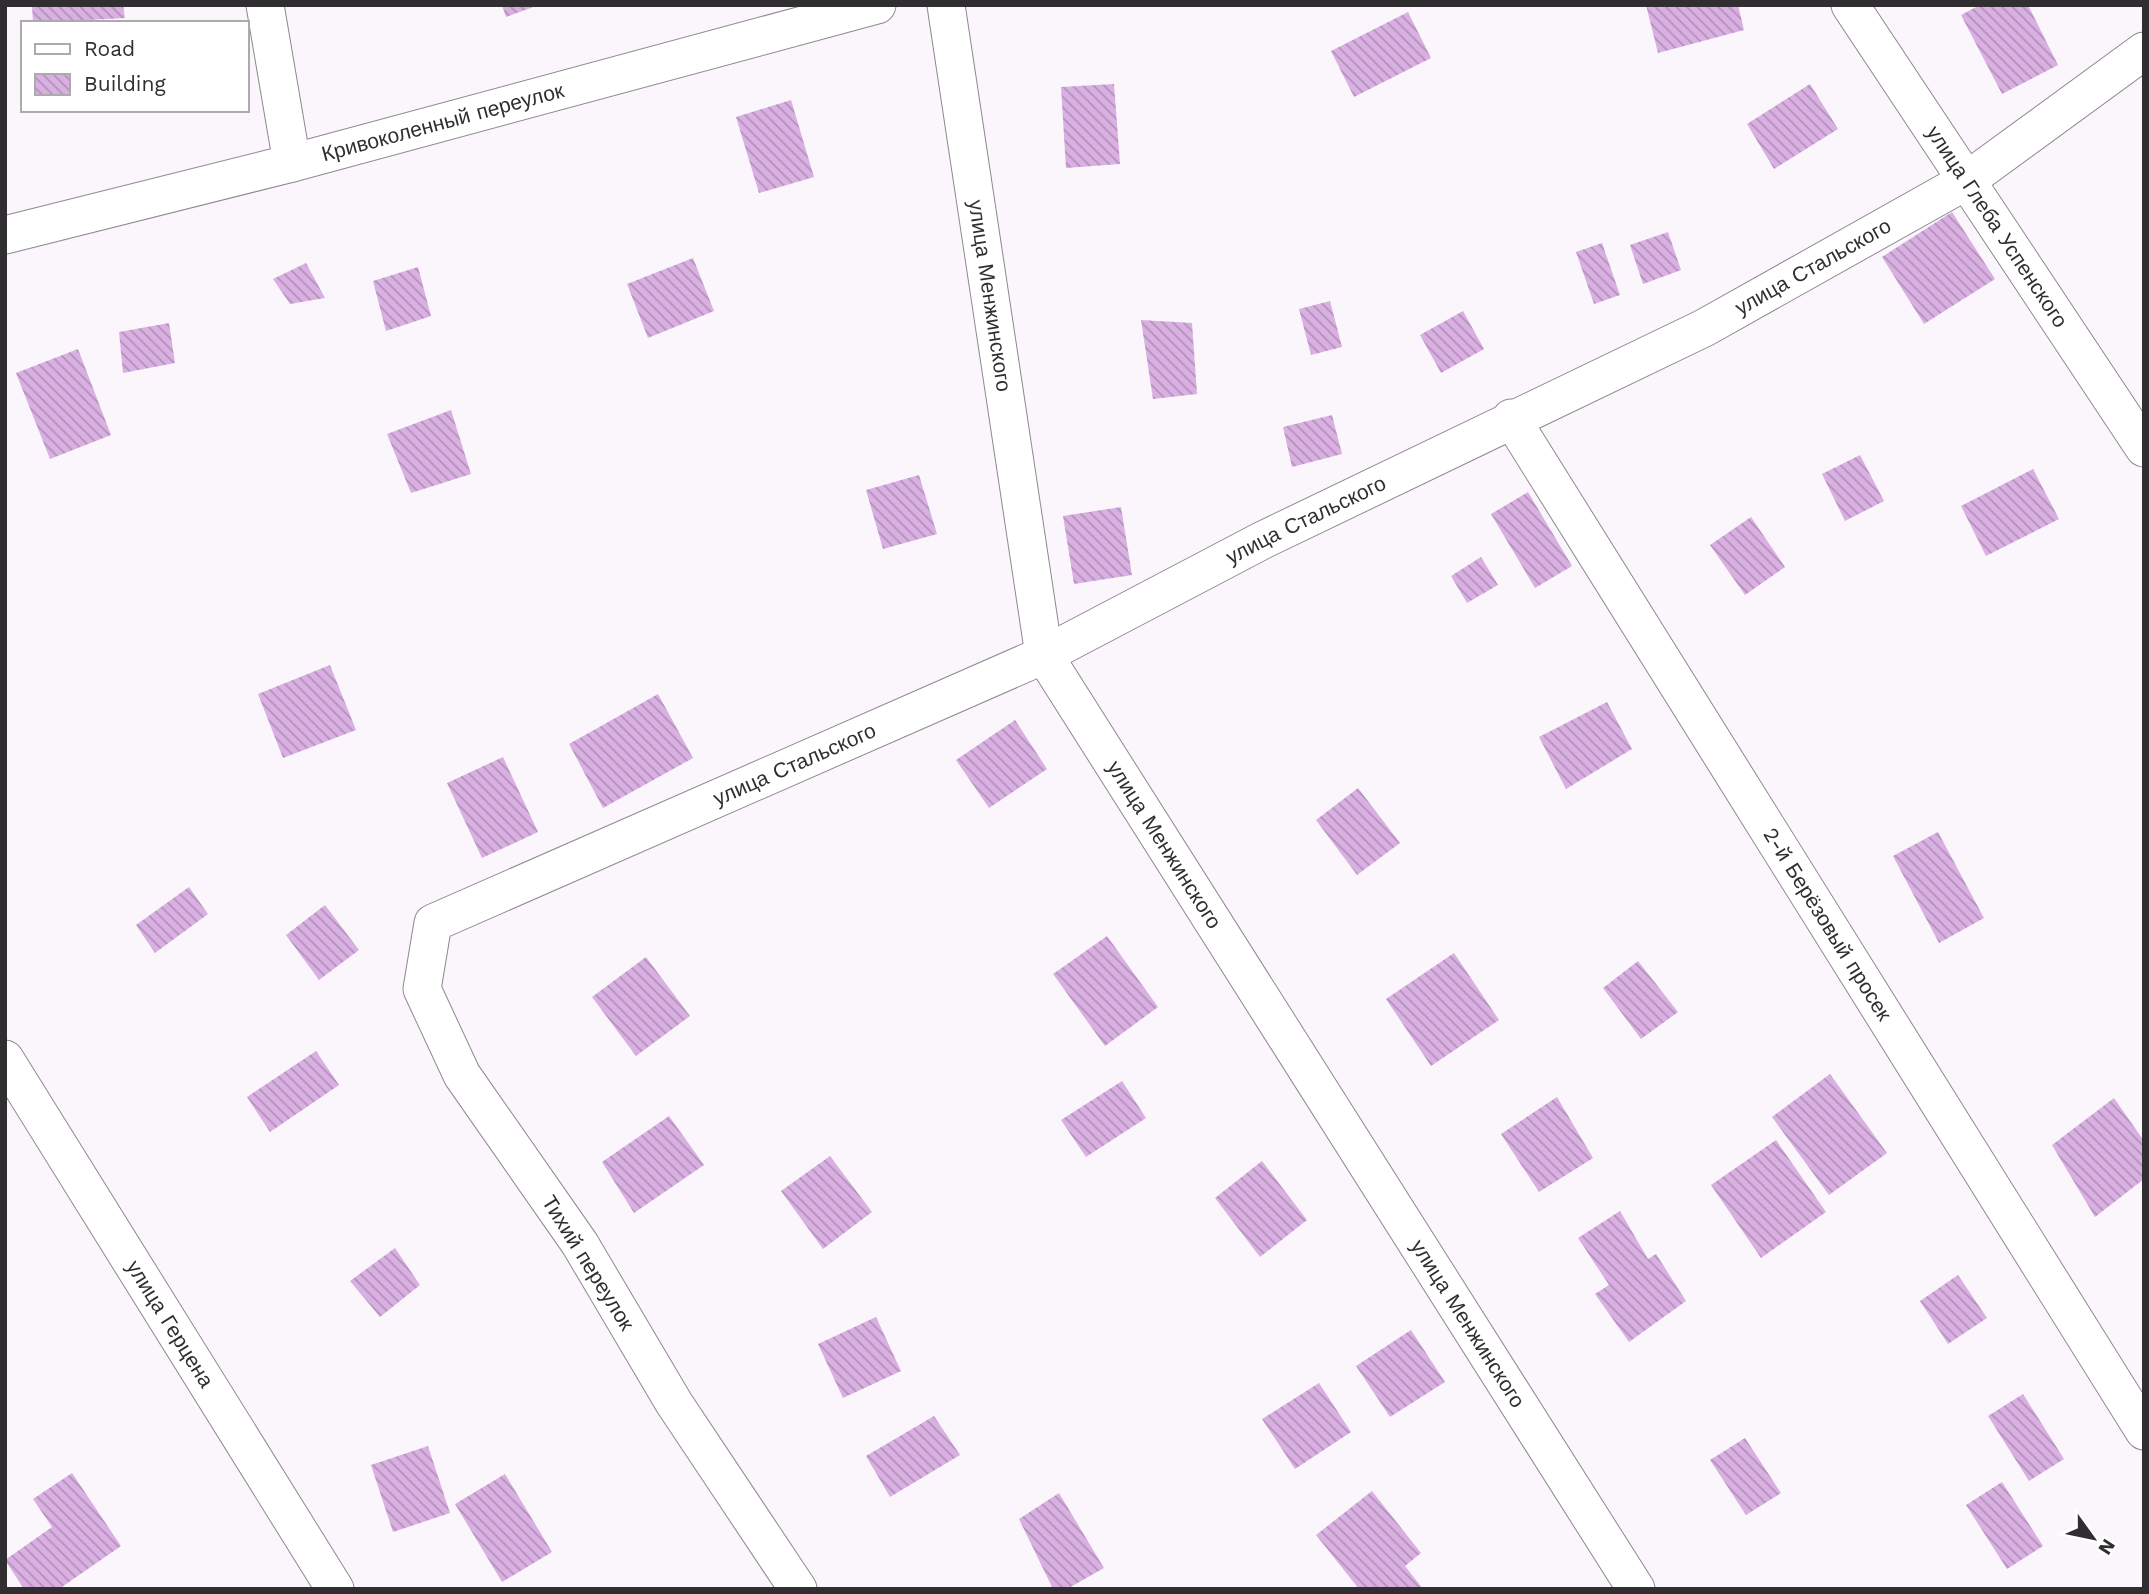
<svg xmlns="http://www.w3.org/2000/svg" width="2149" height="1594" font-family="'Work Sans',sans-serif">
  <defs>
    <pattern id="building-back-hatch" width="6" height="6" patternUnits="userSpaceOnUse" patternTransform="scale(1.75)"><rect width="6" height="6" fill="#dab0e3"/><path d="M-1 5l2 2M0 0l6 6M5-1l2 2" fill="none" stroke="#b190b8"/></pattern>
  </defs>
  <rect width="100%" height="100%" fill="#faf6fb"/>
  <!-- building -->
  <path fill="url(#building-back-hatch)" d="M32,5h91l2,13 -92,5z
    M502,5h33l1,1 -30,11z
    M1646,5h92l6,25 -86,23z
    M1980,5h48l30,60 -56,29 -41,-79z
    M1408,12l23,46 -77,39 -23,-46z
    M1114,84l6,80 -54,4 -5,-81z
    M1810,84l28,45 -64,40 -27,-45z
    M791,100l23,77 -55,16 -23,-76z
    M1952,212l43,67 -71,45 -42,-67z
    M1668,232l13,38 -38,14 -13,-39z
    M1602,243l18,52 -26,9 -18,-52z
    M693,258l21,53 -66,27 -21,-54z
    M306,263l19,35 -35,6 -17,-25z
    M418,267l13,49 -45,15 -13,-50z
    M1330,301l12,46 -31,8 -12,-46z
    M1463,311l21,38 -43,24 -21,-38z
    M1141,320l51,3 5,71 -44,5z
    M169,323l6,40 -52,10 -4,-41z
    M78,349l33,86 -61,24 -34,-86z
    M451,410l20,64 -60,19 -24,-59z
    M1332,415l10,39 -50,13 -9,-40z
    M1860,455l24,46 -39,20 -23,-47z
    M2033,469l26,50 -73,37 -25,-50z
    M919,475l18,59 -54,15 -17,-59z
    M1528,492l44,74 -37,22 -44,-74z
    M1121,507l11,68 -58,9 -11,-68z
    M1751,517l34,50 -40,28 -35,-50z
    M1481,557l17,28 -31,18 -16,-27z
    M330,665l26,65 -73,28 -25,-64z
    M658,694l35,64 -90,50 -34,-64z
    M1607,702l25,47 -66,40 -27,-52z
    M1015,720l32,49 -58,39 -33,-48z
    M503,757l35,75 -56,26 -35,-75z
    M1358,788l42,55 -43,32 -41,-55z
    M1938,832l46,86 -45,25 -46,-87z
    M189,887l19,27 -53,39 -19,-28z
    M325,905l34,45 -40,30 -33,-45z
    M1107,936l51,71 -53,39 -52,-72z
    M1454,953l45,67 -68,46 -45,-67z
    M646,957l44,59 -54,40 -44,-59z
    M1638,961l40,51 -37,27 -38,-51z
    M316,1051l23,34 -69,47 -23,-35z
    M1830,1074l57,79 -58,42 -57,-78z
    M1122,1081l24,37 -60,39 -25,-37z
    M1557,1097l36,61 -54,34 -38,-58z
    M2114,1098l30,43v38l-49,38 -43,-72z
    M669,1116l35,49 -70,48 -32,-51z
    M1776,1140l50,72 -65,46 -50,-73z
    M830,1156l42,56 -49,37 -42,-58z
    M1262,1161l45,59 -47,37 -45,-59z
    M1620,1211l28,48 8,-5 30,47 -57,41 -34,-48 14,-9 -31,-47z
    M395,1248l25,37 -40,32 -30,-36z
    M1958,1275l29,43 -39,26 -28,-43z
    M876,1317l25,54 -58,27 -25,-54z
    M1411,1330l34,52 -55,35 -34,-51z
    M1319,1383l32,49 -56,37 -33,-50z
    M2023,1394l41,65 -35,22 -41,-65z
    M934,1416l26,39 -70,42 -24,-41z
    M1745,1438l36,55 -35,22 -36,-55z
    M428,1446l22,67 -57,19 -22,-67z
    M72,1473l49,73 -62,43h-35l-19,-29 47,-33 -19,-28z
    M505,1474l47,78 -50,30 -47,-78z
    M2002,1482l41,64 -36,23 -41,-64z
    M1372,1491l49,62 -16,13 18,23h-64l-43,-54z
    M1059,1493l45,75 -37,21h-14l-34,-70z"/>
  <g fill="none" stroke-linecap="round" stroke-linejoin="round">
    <!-- minor casing -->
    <g stroke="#8d898e" stroke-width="39">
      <g id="minor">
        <path d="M265,5l27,158"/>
        <path id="s1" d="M946,5l98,650 592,934"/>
        <path id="s2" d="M1850,5l294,443"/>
        <path id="s3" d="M5,235l287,-72 585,-158"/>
        <path id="s4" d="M1511,418l633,1013"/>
        <path id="s5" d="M5,1059l330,530"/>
        <path id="s6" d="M798,1589l-124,-186 -94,-159 -118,-169 -40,-86 11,-66 611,-268 219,-115 441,-212 262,-147 178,-130"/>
      </g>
    </g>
    <!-- minor -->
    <use href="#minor" stroke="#fff" stroke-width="37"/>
  </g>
  <g text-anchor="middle" stroke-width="6" stroke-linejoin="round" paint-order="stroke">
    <!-- street labels -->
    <g font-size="21" fill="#302e30" stroke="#fff">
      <text dy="7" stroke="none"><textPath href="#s3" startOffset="452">Кривоколенный переулок</textPath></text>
      <text dy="7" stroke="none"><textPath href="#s2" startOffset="266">улица Глеба Успенского</textPath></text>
      <text dy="7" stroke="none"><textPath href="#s6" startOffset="2305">улица Стальского</textPath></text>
      <text dy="7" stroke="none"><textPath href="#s1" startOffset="294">улица Менжинского</textPath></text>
      <text dy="7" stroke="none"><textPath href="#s6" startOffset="1738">улица Стальского</textPath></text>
      <text dy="7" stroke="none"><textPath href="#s6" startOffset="1171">улица Стальского</textPath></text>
      <text dy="7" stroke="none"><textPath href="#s1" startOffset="882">улица Менжинского</textPath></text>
      <text dy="7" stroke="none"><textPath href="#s4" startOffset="597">2-й Берёзовый просек</textPath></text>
      <text transform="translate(588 1263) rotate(58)" y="7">Тихий переулок</text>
      <text dy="7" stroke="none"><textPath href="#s1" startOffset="1449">улица Менжинского</textPath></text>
      <text dy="7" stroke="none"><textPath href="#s5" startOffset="312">улица Герцена</textPath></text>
    </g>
  </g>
  <!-- border -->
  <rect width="2149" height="1594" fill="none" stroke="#302e30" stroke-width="14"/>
  <!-- legend -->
  <rect x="21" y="21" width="228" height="91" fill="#ffffff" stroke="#acabac" stroke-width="2"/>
  <rect x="35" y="44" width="35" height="10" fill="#ffffff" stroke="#acabac" stroke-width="2"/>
  <text x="84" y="56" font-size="21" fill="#302e30">Road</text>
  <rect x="35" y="74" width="35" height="21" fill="url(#building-back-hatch)" stroke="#acabac" stroke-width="2"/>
  <text x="84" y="91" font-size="21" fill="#302e30">Building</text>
  <!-- north arrow -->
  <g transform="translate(2093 1538) rotate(123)" stroke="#ffffff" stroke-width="5" paint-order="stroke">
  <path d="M0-5L12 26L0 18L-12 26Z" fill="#302e30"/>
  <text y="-10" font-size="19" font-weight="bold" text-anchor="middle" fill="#302e30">N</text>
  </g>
</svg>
